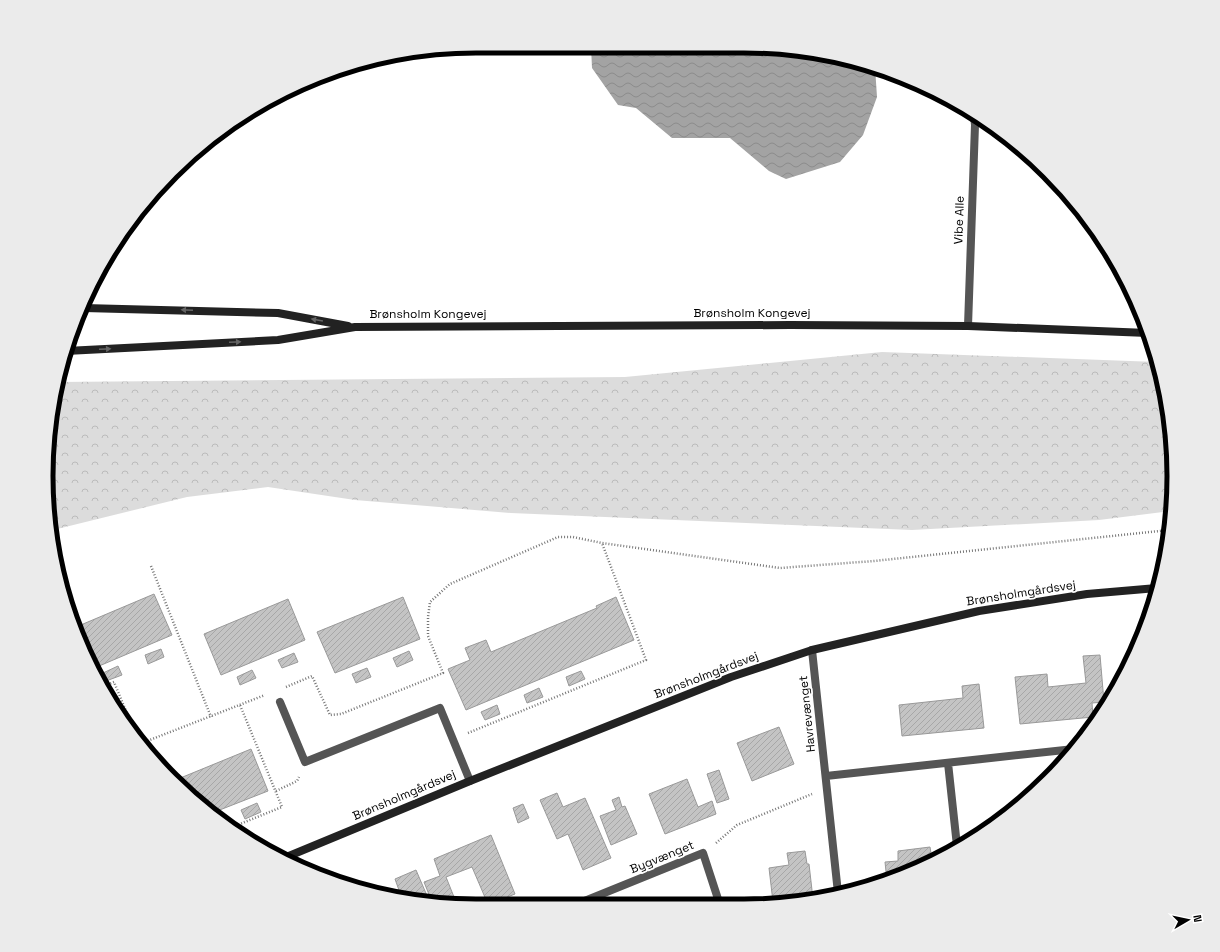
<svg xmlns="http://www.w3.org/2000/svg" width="1220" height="952" font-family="'Space Grotesk',sans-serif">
  <defs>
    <pattern id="forest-crowns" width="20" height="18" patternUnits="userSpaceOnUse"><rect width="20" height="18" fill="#dcdcdc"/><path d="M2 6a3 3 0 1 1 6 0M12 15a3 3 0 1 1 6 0" fill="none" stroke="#bbb"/></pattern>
    <pattern id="water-waves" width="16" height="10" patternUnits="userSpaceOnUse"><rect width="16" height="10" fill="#a3a3a3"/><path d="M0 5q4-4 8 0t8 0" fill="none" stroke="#8b8b8b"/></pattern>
    <pattern id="building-hatch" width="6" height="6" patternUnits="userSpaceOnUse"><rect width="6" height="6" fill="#c4c4c4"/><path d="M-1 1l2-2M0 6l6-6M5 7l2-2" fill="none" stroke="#a7a7a7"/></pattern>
  </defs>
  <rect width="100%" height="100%" fill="#fff"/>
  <!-- forest -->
  <path fill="url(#forest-crowns)" d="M882,352l275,10 9,30 8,84 -3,35 -72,9 -187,10 -401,-17 -156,-13 -87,-13 -81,10 -134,33 -7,-54 12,-94 567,-5z"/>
  <!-- water -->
  <path fill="url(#water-waves)" d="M591,46l181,1 103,20 2,30 -14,38 -23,27 -54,17 -17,-8 -39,-33h-58l-36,-30 -18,-3 -26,-37z"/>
  <!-- building -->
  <path fill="url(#building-hatch)" stroke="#999" d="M154,594l18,41 -80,34 -16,-42z
    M403,597l17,42 -85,34 -18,-41z
    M616,597l18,43 -168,70 -18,-41 22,-9 -5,-12 21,-8 5,12 106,-44 -1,-2z
    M288,599l17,41 -84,35 -17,-41z
    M161,649l3,8 -16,7 -3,-9z
    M409,651l4,9 -16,7 -4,-9z
    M294,653l4,9 -16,6 -4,-8z
    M1100,655l4,47 -12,1 1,14 -73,7 -5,-47 32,-3 1,13 38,-4 -3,-27z
    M118,666l4,9 -16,6 -3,-8z
    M367,668l4,9 -15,6 -4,-9z
    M252,670l4,8 -16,7 -3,-8z
    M581,671l4,8 -16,7 -3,-9z
    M979,684l5,44 -82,8 -3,-31 64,-7 -1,-12z
    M539,688l4,9 -16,6 -3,-8z
    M497,705l3,9 -15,6 -4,-8z
    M779,727l15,37 -42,17 -15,-38z
    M251,749l17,42 -56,22 -39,-32z
    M719,770l10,29 -12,4 -10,-29z
    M687,779l11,28 14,-6 4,13 -51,20 -16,-40z
    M557,793l6,14 22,-9 26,60 -28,12 -15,-36 -11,5 -17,-39z
    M619,797l3,10 3,-1 12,28 -26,11 -11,-29 16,-6 -4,-10z
    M257,803l4,9 -16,7 -4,-9z
    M523,804l6,14 -11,5 -5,-15z
    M491,835l24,59 -20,8h-8l-15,-35 -26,10 10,25h-24l-8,-20 16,-6 -6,-17z
    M930,847l2,12 -45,22 -2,-19 13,-1v-10z
    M805,851l2,13h2l4,35 -13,3h-27l-4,-34 20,-3 -2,-12z
    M416,870l12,28 -9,4 -25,-6 6,-3 -5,-14z"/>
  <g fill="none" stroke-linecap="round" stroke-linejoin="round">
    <!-- path -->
    <path stroke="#777" stroke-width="2.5" stroke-dasharray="1 2" stroke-linecap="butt" d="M151,566l60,151
      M102,687l12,-5 23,56
      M286,687l26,-11 18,39 11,-1 102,-41 -15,-37v-19l2,-15 20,-18 108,-47h15l29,6 178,25 94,-7 295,-31
      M125,722l5,-2
      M468,733l178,-73 -44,-117
      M142,743l123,-48
      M276,791l21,-10 2,-4
      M230,828l52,-21 -42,-102
      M716,843l21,-18 75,-31"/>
    <!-- lane -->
    <path stroke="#555" stroke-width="8" d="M280,702l25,60 135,-54 30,73"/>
    <!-- street -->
    <path stroke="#555" stroke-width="8" d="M968,326l7,-201 -1,-10
      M812,650l26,243
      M948,763l9,83
      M826,776l248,-27
      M582,902l121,-49 16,49"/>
    <!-- secondary -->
    <path stroke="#222" stroke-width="8" d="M84,308l194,5 70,13
      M66,351l212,-11 77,-13 435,-2 178,1 180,7
      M284,858l186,-77 261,-104 81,-27 167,-39 108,-17 70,-6"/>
  </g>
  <!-- one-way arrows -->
  <defs><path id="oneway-solid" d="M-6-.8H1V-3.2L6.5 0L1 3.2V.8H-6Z"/></defs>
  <g fill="#646464">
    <use href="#oneway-solid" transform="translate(187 310) rotate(-178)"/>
    <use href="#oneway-solid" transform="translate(317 320) rotate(-170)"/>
    <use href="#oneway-solid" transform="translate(235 342) rotate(-3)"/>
    <use href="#oneway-solid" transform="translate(105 349) rotate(-3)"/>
  </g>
  <g text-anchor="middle" stroke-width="3.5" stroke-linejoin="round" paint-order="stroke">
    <!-- street labels -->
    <g font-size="12" fill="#000" stroke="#fff">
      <text transform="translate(959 220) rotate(-88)" y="4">Vibe Alle</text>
      <text x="752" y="317">Brønsholm Kongevej</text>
      <text x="428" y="318">Brønsholm Kongevej</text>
      <text transform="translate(1021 593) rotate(-9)" y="4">Brønsholmgårdsvej</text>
      <text transform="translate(706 675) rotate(-21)" y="4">Brønsholmgårdsvej</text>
      <text transform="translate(807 714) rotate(-96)" y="4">Havrevænget</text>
      <text transform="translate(404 795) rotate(-23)" y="4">Brønsholmgårdsvej</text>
      <text transform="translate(662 857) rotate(-22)" y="4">Bygvænget</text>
    </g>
  </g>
  <!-- crop -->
  <path d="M0 0H1220V952H0ZM476 53H744A423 423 0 0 1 1167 476V476A423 423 0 0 1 744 899H476A423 423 0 0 1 53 476V476A423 423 0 0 1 476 53Z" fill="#ebebeb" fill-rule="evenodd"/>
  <path fill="none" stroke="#000" stroke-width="5" d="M476 53H744A423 423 0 0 1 1167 476V476A423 423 0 0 1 744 899H476A423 423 0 0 1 53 476V476A423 423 0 0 1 476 53Z"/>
  <!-- north arrow -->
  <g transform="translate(1188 920) rotate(81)" stroke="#ffffff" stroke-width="3" paint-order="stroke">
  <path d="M0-3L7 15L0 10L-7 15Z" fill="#000000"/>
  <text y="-6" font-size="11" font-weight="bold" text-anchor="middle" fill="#000000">N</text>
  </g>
</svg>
